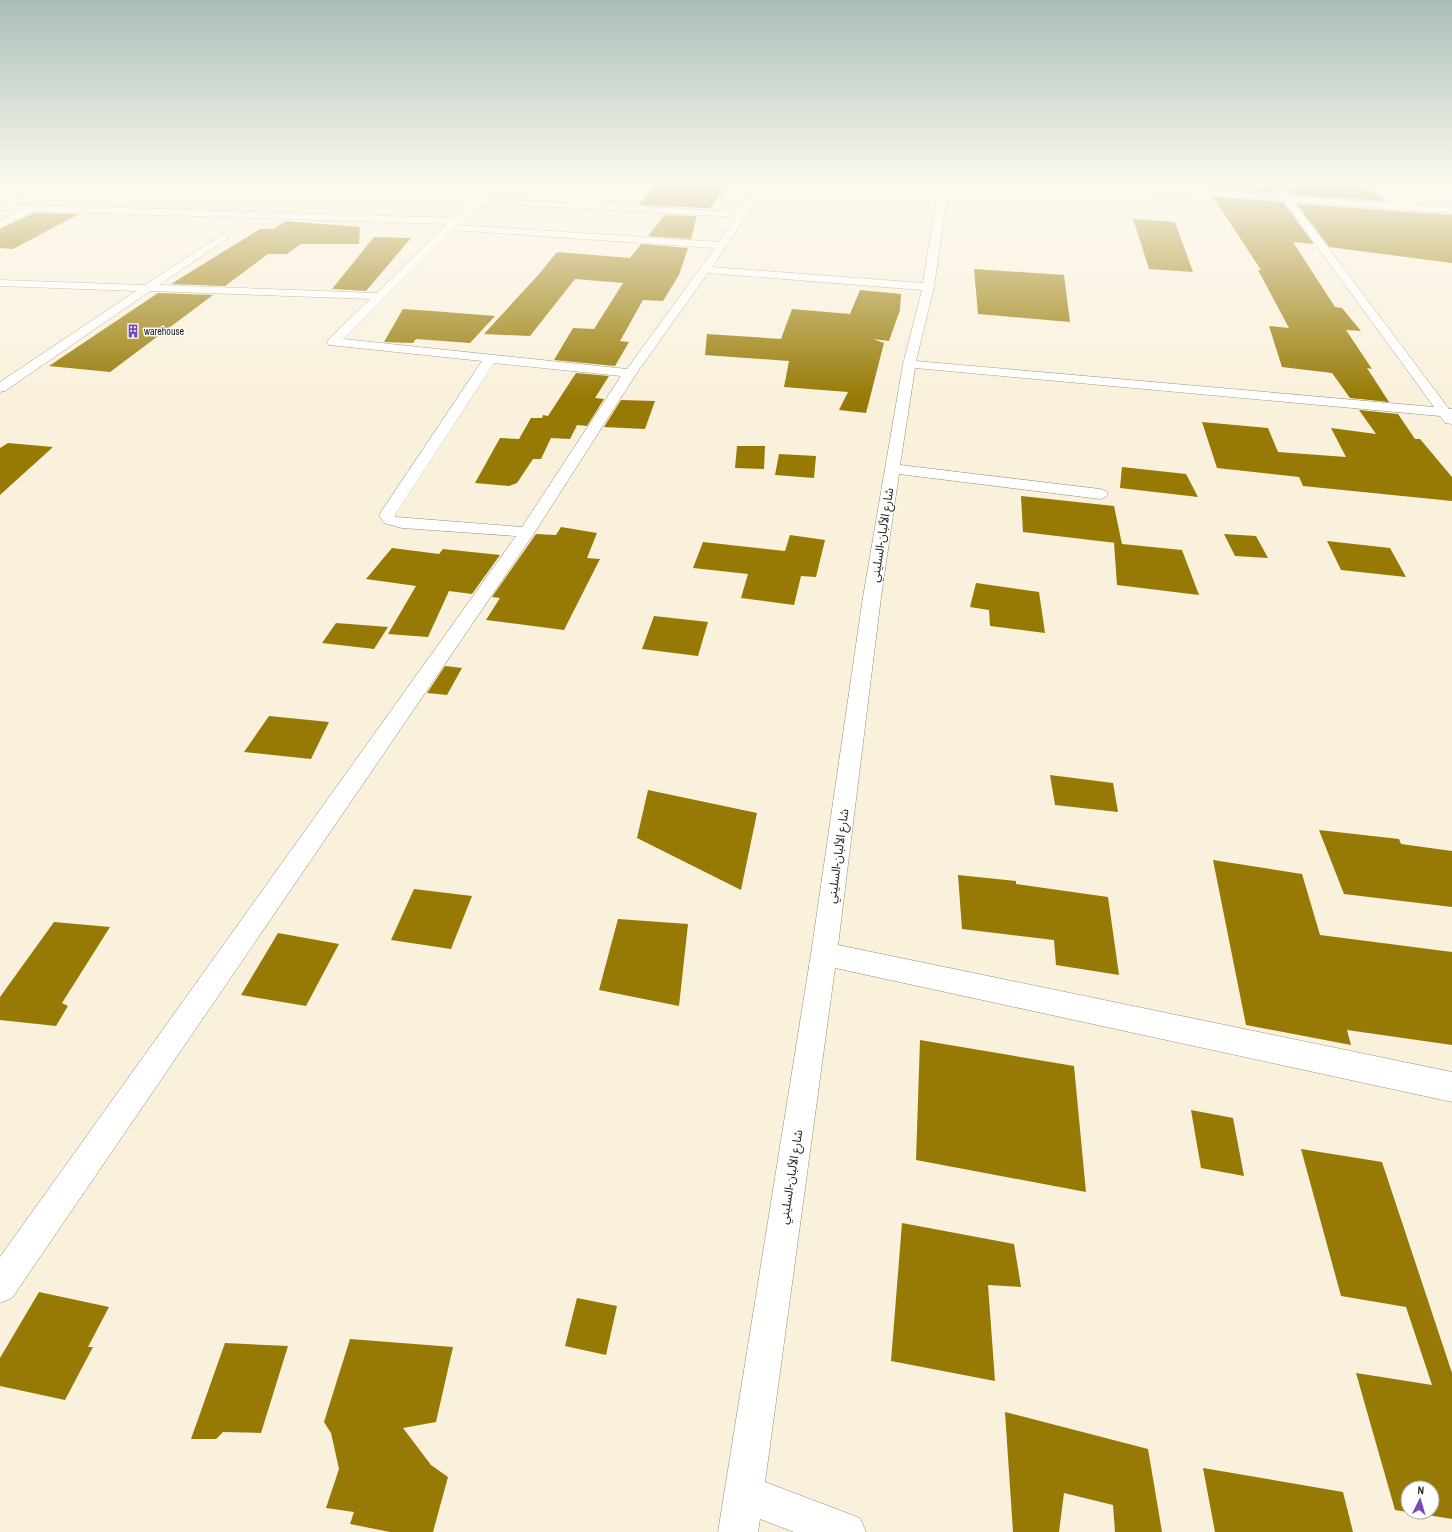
<svg xmlns="http://www.w3.org/2000/svg" width="1452" height="1532" font-family="'Archivo Narrow','Noto Sans Arabic',sans-serif">
  <rect width="100%" height="100%" fill="#f9f1dc"/>
  <!-- building -->
  <path fill="#977a05" d="M656,182h76l-22,26 -71,-3z
    M1203,182h155l28,19 -95,-6 -6,-8 -4,-1 -5,4 1,3 -70,-5z
    M1213,197l70,5 31,42 -21,-2 42,65 7,1 19,23 -15,-1 26,39 -5,-1 22,34 -39,-4 -18,-25 -50,-6 -13,-41 20,2 -31,-58h3z
    M1297,204l155,11v48l-123,-16z
    M34,213l45,1 -66,35 -13,-1v-19z
    M665,215l32,1 -6,23 -43,-3z
    M1133,219l42,3 18,50 -44,-3z
    M286,221l74,6 -1,17h-58l-14,10h-19l-43,32 -54,-2 89,-55h14z
    M374,237l37,1 -45,53 -34,-2z
    M641,244l47,4 -9,27 -16,26 -20,-1 -23,41 9,1 -14,24 -61,-6 19,-32 21,1 29,-46 -48,-4 -45,57 -46,-2 56,-61 17,-21 73,6z
    M974,269l90,6 6,47 -92,-8z
    M860,290l41,4 -1,16 -11,31 -16,-2 11,4 -18,70 -27,-3 9,-18 -64,-5 5,-26 -84,-6 2,-21 74,5 11,-30 58,5z
    M158,293l55,2 -103,77 -61,-6z
    M403,309l29,2 63,5 -25,27 -54,-4 -3,4 -29,-1z
    M576,373l33,3 -14,22 9,1 -17,27 -10,-1 -7,14 -19,-1 -10,21h-8l-16,24 -8,3 -34,-3 25,-45 19,1 12,-21h11l1,-3 5,1z
    M621,400l34,1 -10,28 -41,-2z
    M1359,410l39,4 17,25h5l32,38v24l-149,-15 -4,-9 -82,-9 -15,-46 66,6 10,24 68,5 -15,-29 45,6z
    M8,443l45,4 -53,48v-47z
    M737,446h28l-1,23 -29,-1z
    M779,454l37,2 -2,22 -39,-3z
    M1122,467l64,7 12,23 -78,-9z
    M1021,496l93,10 8,38 60,6 17,45 -82,-10 -3,-42h2l-93,-11z
    M561,527l36,6 -10,25 13,1 -36,71 -78,-10 14,-22 -8,-1 44,-63 20,1z
    M1224,534l32,2 12,22 -33,-2z
    M790,535l35,5 -9,37 -15,-1 -7,29 -53,-7 7,-24 -55,-6 10,-26 82,9z
    M1327,541l63,7 16,29 -65,-7z
    M392,548l47,6 4,-5 57,6 -28,39 -23,-3 -21,46 -40,-3 28,-48 -50,-7z
    M976,583l63,9 6,41 -55,-7 -1,-16 -19,-3z
    M654,616l54,6 -10,34 -56,-7z
    M336,623l52,4 -14,22 -52,-6z
    M445,666l17,2 -15,27 -20,-2z
    M269,716l60,6 -18,37 -67,-7z
    M1050,775l63,8 5,29 -63,-7z
    M648,790l109,23 -16,77 -104,-52z
    M1319,830l80,9 2,5 51,7v56l-108,-13z
    M1213,860l89,14 18,61 132,17v93l-105,-15 4,15 -105,-20z
    M958,875l58,6v3l92,13 11,78 -63,-10 -2,-25 -92,-11z
    M414,889l58,7 -21,53 -60,-9z
    M618,919l70,5 -9,82 -80,-16z
    M54,922l56,5 -48,76 6,3 -12,20 -56,-6v-23z
    M278,933l61,11 -33,62 -65,-11z
    M920,1040l154,26 12,126 -170,-32z
    M1191,1110l42,8 11,58 -43,-8z
    M1301,1149l81,13 70,211v146l-43,-7h23v-24h-24v24l-13,-2 -39,-137 76,12 -26,-78 -65,-11z
    M902,1223l112,21 7,43 -33,-2 7,96 -104,-20z
    M39,1292l70,15 -21,40h5l-28,53 -65,-14v-28z
    M577,1298l40,8 -11,49 -41,-9z
    M350,1339l103,8 -17,75 -33,6 28,37 17,12 -15,55h-43l-40,-8 4,-12 -28,-4 13,-39 -8,-36 -7,-11z
    M225,1343l63,3 -27,87 -38,-1 -7,7h-25z
    M1005,1412l143,37 14,83h-47l-2,-27 -49,-12 -5,39h-46z
    M1203,1468l140,24 10,40h-138z"/>
  <g fill="none" stroke-linecap="round" stroke-linejoin="round">
    <!-- minor casing -->
    <g stroke="#958e7b" stroke-width="1">
      <path id="minor" d="M30,182h15l-45,20v-6z
        M47,182h261l180,2 2,-2h9l-15,16 256,14 20,-30h9l-57,85 211,16 12,-74 9,-27h8l-7,27 -11,78 -18,74 518,46 -150,-206 -227,-16 -4,-3h45l182,13 -3,-5 4,-3 3,1 6,8 162,11v6l-158,-11 155,207h3v15l-7,-1 -5,-7 -525,-48 -15,97 200,24 6,2 2,3 -2,3 -6,2 -201,-25 -18,123 -43,348 614,127v30l-617,-134 -70,514 95,36 6,14h-72l-34,-13 -2,13h-40l93,-578 52,-357 40,-233 19,-74 -214,-17 -72,101 -101,158 -523,766 -12,5v-46l516,-721 -114,-8 -18,-5 -5,-8 103,-154 -153,-16 -2,-3 2,-3 41,-40 -220,-8 -145,100 -5,1v-10l136,-91 -136,-5v-6l145,5 78,-51 5,3 -1,2 -68,46 218,8 70,-69 -413,-13 -34,17v-7l21,-11h-21v-6l453,14 29,-28 -431,-5zM479,203l257,14 -17,25 -262,-17zM452,230l263,18 -88,121 -284,-30zM494,363l127,13 -99,151 -126,-10 -1,-2z"/>
    </g>
    <!-- minor -->
    <use href="#minor" fill="#fff" fill-rule="evenodd"/>
  </g>
  <!-- sky -->
  <linearGradient id="sky" x2="0" y2="1"><stop stop-color="#a9beb7"/><stop offset="0.46" stop-color="#fcf9ef"/><stop offset="1" stop-color="#fcf9ef" stop-opacity="0"/></linearGradient>
  <rect width="1452" height="397" fill="url(#sky)"/>
  <!-- icons -->
  <defs>
    <g id="building-bare" transform="scale(1.08)"><path d="M-4-6H4V6H1V3H-1V6H-4ZM-2.5-4.3h1.7v1.8h-1.7ZM.8-4.3h1.7v1.8H.8ZM-2.5-1h1.7V.8h-1.7ZM.8-1h1.7V.8H.8Z" fill="#7d47be" stroke="#fff" stroke-width="2.5" paint-order="stroke"/></g>
  </defs>
  <g fill-rule="evenodd">
    <use href="#building-bare" x="133" y="331"/>
  </g>
  <g text-anchor="middle" stroke-width="3" stroke-linejoin="round" paint-order="stroke">
    <!-- far-poi labels -->
    <g font-size="10" fill="#24221a" stroke="#fff" text-anchor="start">
      <text x="144" y="335">warehouse</text>
    </g>
    <!-- street labels -->
    <g font-size="12" fill="#24221a" stroke="#fff">
      <text transform="translate(882 535) rotate(-81)" y="4">شارع الألبان-السليني</text>
      <text transform="translate(838 856) rotate(-82)" y="4">شارع الألبان-السليني</text>
      <text transform="translate(791 1177) rotate(-81)" y="4">شارع الألبان-السليني</text>
    </g>
  </g>
  <!-- north arrow -->
  <g transform="translate(1420 1500) rotate(5)"><circle r="19" fill="#ffffff" stroke="#a7a7a3"/>
  <path d="M0-3L7 15L0 10L-7 15Z" fill="#7d47be"/>
  <text y="-6" font-size="11" font-weight="bold" text-anchor="middle" fill="#24221a">N</text>
  </g>
</svg>
